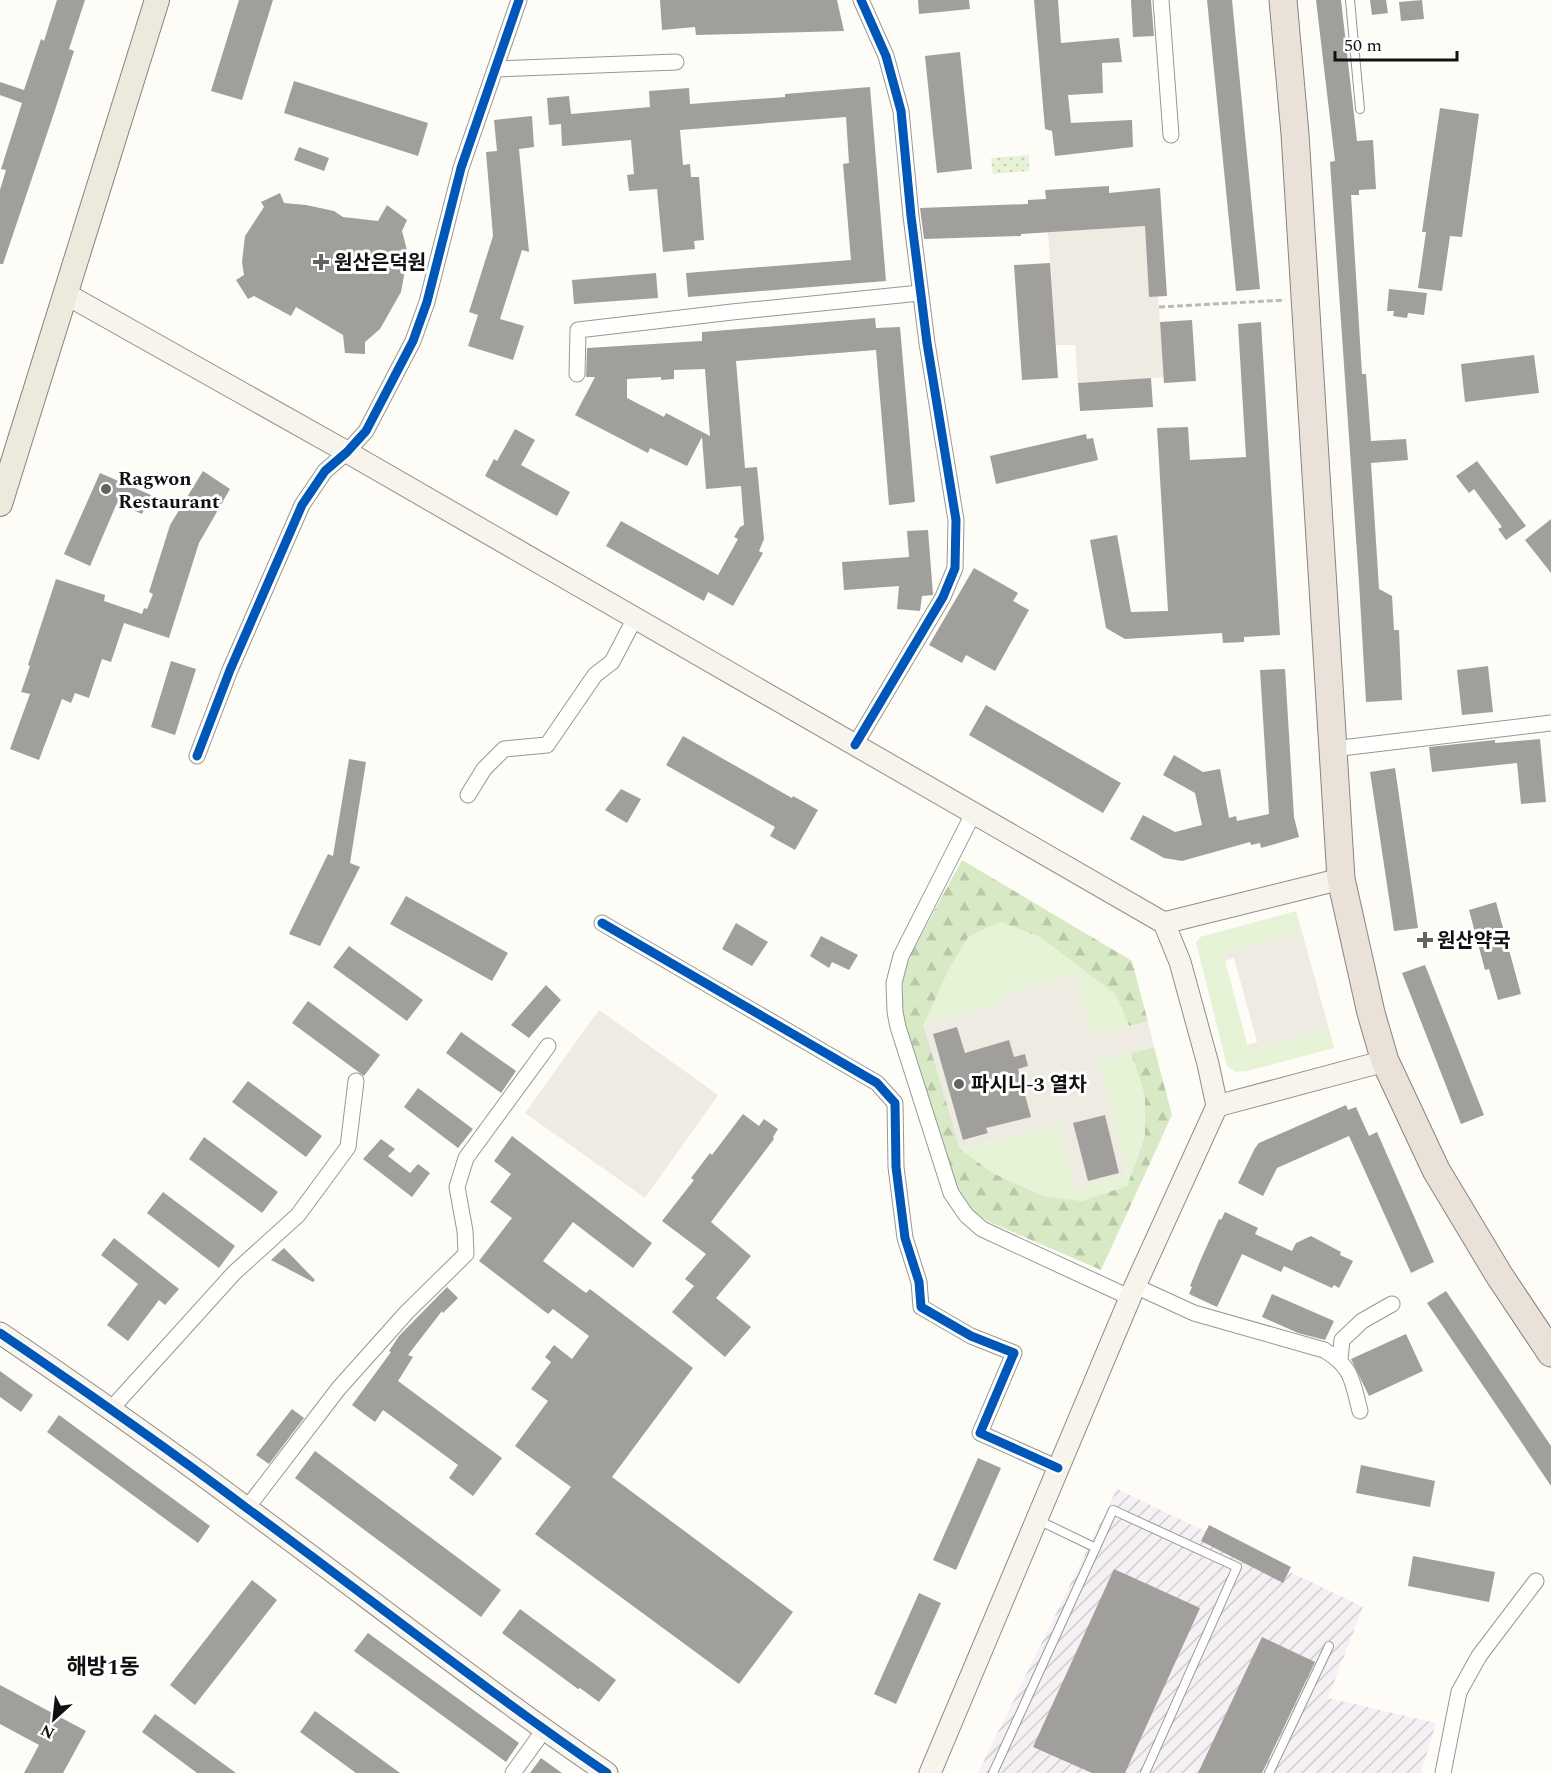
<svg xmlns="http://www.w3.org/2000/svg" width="1551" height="1773" font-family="Spectral,'Noto Sans KR',serif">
  <defs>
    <pattern id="industrial-furrows" width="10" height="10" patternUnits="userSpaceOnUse" patternTransform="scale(1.5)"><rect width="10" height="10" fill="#f5f0f3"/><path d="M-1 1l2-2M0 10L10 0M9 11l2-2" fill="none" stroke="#d1cdcf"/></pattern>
    <pattern id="forest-firs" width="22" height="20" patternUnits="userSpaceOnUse" patternTransform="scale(1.5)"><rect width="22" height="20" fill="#d8eac5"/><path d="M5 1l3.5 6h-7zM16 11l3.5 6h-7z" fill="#b8c8a8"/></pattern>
    <pattern id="garden-dots" width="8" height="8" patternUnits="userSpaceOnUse" patternTransform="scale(1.5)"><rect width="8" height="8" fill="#e7f3d7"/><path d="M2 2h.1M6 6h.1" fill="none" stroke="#c5cfb8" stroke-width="1.8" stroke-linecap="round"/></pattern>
  </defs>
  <rect width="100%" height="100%" fill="#fdfcf7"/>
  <!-- industrial -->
  <path fill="url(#industrial-furrows)" d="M1117,1489l246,118 -35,91 108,25 -15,50h-443z"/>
  <!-- grass -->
  <path fill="#e7f3d7" d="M1296,911l6,21 -79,21 26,98 80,-22 5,19 -87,23 -12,1 -8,-6 -31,-123 4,-6z
    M1000,922l40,15 76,58 13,31 -37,9 -17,-60 -71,19 2,9 -83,21 25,-53 20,-34z
    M1131,1053l14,43v40l-18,50 -45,15 -39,-5 -50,-23 -33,-24 100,-23 15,62 53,-13 -29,-114z"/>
  <!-- forest -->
  <path fill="url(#forest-firs)" d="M962,860l170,101 16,61 -19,4 -13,-31 -76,-58 -40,-15 -32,15 -20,34 -24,53 36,125 33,24 50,23 39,5 45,-15 18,-50v-40l-14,-43 23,-6 18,68 -71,155 -114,-49 -14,-10 -16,-21 -56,-176 2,-35 6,-22z"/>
  <!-- garden -->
  <path fill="url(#garden-dots)" d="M1029,155v16l-36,3 -2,-16z"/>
  <!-- plaza -->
  <path fill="#edebe2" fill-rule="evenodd" d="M1145,226l4,71h9l6,80 -86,6 -3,-38h-19l-8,-113z
    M1302,932l27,97 -80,22 -2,-6 10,-3 -23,-84 -9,3 -3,-8z
    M1075,975l17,60 56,-13 6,25 -55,14 29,114 -53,13 -16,-62 -99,23 -37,-125 82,-21 -2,-9zM957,1028l31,105 -24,7 -31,-106zM1009,1040l22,77 -28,7 -20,-76zM1105,1116l14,57 -31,8 -15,-57z
    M599,1010l119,85 -73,103 -120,-85z"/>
  <!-- building -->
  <path fill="#a19f9c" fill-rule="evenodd" d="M57,0h28l-16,49 5,2 -20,62 -51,151h-3v-74l6,-20 -5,-1 21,-66 -22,-8v-13l24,8 17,-51 3,2z
    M239,0h34l-31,100 -31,-9z
    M660,0h177l7,31 -148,4 -1,-8 -33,3z
    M918,0h51l1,9 -51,5z
    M1034,0h24l3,43 58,-5 3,24 -20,1 1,30 -35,2 3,28 61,-3 1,27 -78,9 -3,-25 -7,-2z
    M1131,0h20l3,36 -21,1z
    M1207,0h25l28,289 -24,2z
    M1316,0h25l16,141 16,-1 3,49 -17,1v5h-8l11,179h4l5,67 35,-2 2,21 -37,3 8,126 13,7 2,34h5l3,70 -36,2 -7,-120 -29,-420 5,-1z
    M1370,0h16l2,13 -16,2z
    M1422,0l2,19 -23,2 -2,-19z
    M960,52l12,117 -35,4 -12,-117z
    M294,81l134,42 -10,33 -134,-43z
    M870,87l16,194 -198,16 -2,-24 165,-13 -8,-96 6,-1 -3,-46 -166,13 3,35 7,-1 1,13h8l5,63 -10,1 1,8 -32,3 -6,-63 -28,2 -2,-16 7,-1 -3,-34 -69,6 -1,-22 -12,1 -2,-27 22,-2 2,18 79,-7 -1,-16 40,-3 1,16 95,-7v-3z
    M1440,108l39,6 -17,123 -12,-1 -8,55 -24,-3 8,-56h-4z
    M532,116l2,31 -15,2 10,103 -7,-2 -22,69 24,7 -11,34 -45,-14 10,-31 -9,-3 24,-76 -7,-84 11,-1 -3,-31z
    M299,147l30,11 -5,13 -30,-11z
    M1109,186v7l51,-5 7,108 -18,1 -4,-71 -124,8v2l-97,3 -4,-31 108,-4v-4l18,-1 -1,-9z
    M280,193l4,10 22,2 28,6 9,6 35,4 9,-16 20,15 -5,11 6,23 -7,38 -21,37 -15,13v12l-20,-1 -2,-18 -47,-28 -5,9 -37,-20 -6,3 -12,-19 8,-5 -2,-13 3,-26 19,-29 -3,-5z
    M1050,263l8,115 -36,2 -8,-115z
    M656,273l2,25 -84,6 -2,-24z
    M1389,289l38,4 -3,22 -16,-2 -1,5 -14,-2 1,-5h-7z
    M875,318l1,10 24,-1 15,175 -26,3 -13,-155 -140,11 9,107 12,-1 7,72 -5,12 4,2 -30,53 -25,-14 -4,9 -98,-55 15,-25 97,54 20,-36 -4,-2 6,-10 4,-2 -3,-39 -35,3 -4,-52 -15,29 -37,-18 -2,5 -73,-38 20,-38h-9l1,-29 115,-7v-9zM705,369l5,67 -44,-23 -2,4 -37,-19v-19l34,-2v3l13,-1v-9z
    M1192,320l4,61 -32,2 -4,-61z
    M1261,322l19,313 -36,2v5l-21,1 -1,-10 -97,6 -19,-11 -16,-88 27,-5 14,77 37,-1 -11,-183 31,-1 2,33 56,-3 -8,-133z
    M1534,355l5,38 -74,9 -4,-38z
    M1151,378l2,29 -73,4 -2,-28z
    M515,429l20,11 -14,25 49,27 -13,24 -72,-40 9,-17 3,2z
    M1086,434l1,5 6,-1 5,22 -102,24 -6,-28z
    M1477,461l49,65 -20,14 -8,-11 4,-2 -28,-38 -5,4 -13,-17z
    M203,471l27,18 -31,54 -30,95 -45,-15 -13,39 -9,-3 -13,39 -14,-5 -4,10 -9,-4 -23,61 -29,-11 20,-55 -9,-2 9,-26 -2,-1 28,-86 49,16 -1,6 38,13 2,-6 3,1 6,-15 -4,-2 21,-67z
    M100,473l51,22 -9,19 -25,-11 -27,63 -26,-12z
    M1551,519v54l-26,-33z
    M928,530l5,65 -11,1 -2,15 -23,-2 2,-23 -55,4 -2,-28 67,-5 -2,-26z
    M974,568l44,25 -5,8 16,9 -34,61 -29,-16 -4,8 -33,-18z
    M171,661l25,8 -21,66 -24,-8z
    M1488,666l5,46 -31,3 -5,-45z
    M1285,669l9,148 5,20 -38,11 -1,-5 -9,2 -1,-3 -68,19 -18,-3 -34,-19 13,-24 32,17 27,-7 -7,-32 -32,-18 11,-20 29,17 17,-3 9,49 7,-2 1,5 32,-7 -9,-144z
    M986,705l135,78 -18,30 -134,-78z
    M683,736l109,62 1,-2 25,14 -23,40 -25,-14 5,-9 -109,-62z
    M1540,739l6,63 -25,2 -4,-41 -85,9 -3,-25 66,-7v3z
    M349,759l17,3 -16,101 10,4 -40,79 -31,-12 39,-80 5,2z
    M1395,768l23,160 -24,3 -24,-159z
    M621,789l20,10 -14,24 -22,-13z
    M406,896l102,57 -16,28 -102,-57z
    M1496,902l25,92 -23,6 -9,-31 -4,1 -16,-60z
    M736,923l32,19 -16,24 -30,-17z
    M821,936l37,19 -9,15 -17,-8 -3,6 -19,-12z
    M349,946l74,54 -16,21 -74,-54z
    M1425,965l59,150 -23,9 -59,-151z
    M546,985l15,15 -32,38 -18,-13z
    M308,1001l72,54 -16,21 -72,-53z
    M957,1027l8,26 44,-13 5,17 11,-3 3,12 -10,3 13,48 -45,11 2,5 -25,7 -30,-106z
    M461,1032l55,39 -15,22 -55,-40z
    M248,1081l74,55 -16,21 -74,-55z
    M418,1088l55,41 -15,19 -54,-41z
    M1346,1105l2,5 8,-3 13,29 8,-4 57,130 -23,11 -62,-137 -72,32 -14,28 -25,-13 17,-35 4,-5z
    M743,1114l16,12 5,-7 14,10 -5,8 1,2 -63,83 40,34 -35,42 35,29 -26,30 -53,-45 22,-26 -9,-7 21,-25 -44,-33 32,-41 -3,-2 19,-25 2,2z
    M1105,1115l14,58 -31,8 -15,-58z
    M512,1136l140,107 -19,25 -60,-46 -30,39 43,32 4,-4 103,79 -81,109 181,135 -54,72 -204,-150 36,-47 -56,-41 33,-45 -17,-12 20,-27 -6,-5 9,-12 18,14 17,-23 -36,-27 -5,5 -69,-53 33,-43 -22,-16 21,-28 -17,-13z
    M204,1137l74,55 -16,21 -73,-54z
    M381,1139l14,10 -7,7 22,17 8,-9 12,9 -18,24 -49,-38z
    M163,1192l72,54 -16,22 -72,-55z
    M1225,1212l33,16 -3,6 37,17 4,-8 15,-7 30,16 -1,3 13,6 -14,27 -5,-3 -2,3 -48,-22 -3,6 -39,-18 -25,53 -28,-13 3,-7 -2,-1 11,-27 18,-40 2,1z
    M114,1238l65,51 -14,16 -6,-5 -31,41 -21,-16 31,-41 -37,-29z
    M284,1248l31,32 -2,2 -42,-22z
    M447,1287l11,11 -15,15 -1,-2 -34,44 5,2 -15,24 104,77 -29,38 -24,-18 9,-13 -75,-55 -8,12 -23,-17 39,-53 -2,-1 10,-15z
    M1446,1291l105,155v40l-124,-183z
    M1272,1294l62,27 -9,19 -27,-7 -36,-16z
    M1406,1334l17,37 -54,25 -18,-37z
    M0,1371l33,24 -12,17 -21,-15z
    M292,1409l12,9 -35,46 -13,-9z
    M59,1415l151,111 -12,17 -151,-111z
    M315,1451l186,139 -20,27 -186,-139z
    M978,1458l23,10 -45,102 -23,-10z
    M1361,1465l74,16 -5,26 -74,-14z
    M1209,1525l82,42 -8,16 -82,-42z
    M1413,1556l82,16 -6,30 -81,-16z
    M1114,1569l86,39 -75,165h-33l-59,-26z
    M252,1580l25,20 -82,105 -25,-20z
    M919,1593l22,10 -45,101 -22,-10z
    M520,1609l96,71 -17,22 -19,-14 -2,1 -76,-56z
    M368,1633l151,110 -13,19 -152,-111z
    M1262,1637l53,25 -53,111h-64z
    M0,1685l86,46 -23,42h-39l15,-28 -39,-21z
    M315,1711l85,62h-44l-56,-41z
    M155,1714l81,59h-39l-55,-41z
    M541,1758l21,15h-32z"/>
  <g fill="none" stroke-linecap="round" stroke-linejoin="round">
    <!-- lane casing -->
    <g stroke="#979795" stroke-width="10">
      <path id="lane" d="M1350,0l10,109
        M1038,1520l58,28
        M993,1773l120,-263 124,57 -92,206
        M1269,1773l60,-127"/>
    </g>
    <!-- street casing -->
    <g stroke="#979795" stroke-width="17">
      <path id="street" d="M1161,0l10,135
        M495,69l181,-7
        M577,374l1,-44 154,-18 188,-19
        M855,745l88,-148 12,-29 1,-48 -29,-177 -16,-127 -10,-105 -15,-55 -25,-56
        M1333,749l218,-26
        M197,756l33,-86 72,-165 23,-34 22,-19 19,-21 47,-90 14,-39 34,-134 58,-168
        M468,795l16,-26 20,-20 43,-4 48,-70 17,-13 23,-44
        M974,812l-73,144 -7,27 1,29 3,15 53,166 15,22 16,14 149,69
        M602,923l275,160 18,20 1,64 9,71 14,44 2,25 50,29 43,17 -34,80 78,35
        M1135,1286l59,27 130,37c29,17 28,31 36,61
        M1340,1359l2,-19 20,-19 30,-17
        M111,1409l123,-136 64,-58 50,-68 8,-66
        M247,1508l92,-120 68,-76 59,-58 -1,-23 -8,-44 9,-29 82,-112
        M513,1773l31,-43
        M1443,1773l16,-81 20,-36 57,-75"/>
    </g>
    <!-- secondary casing -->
    <g stroke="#8e8d8b" stroke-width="23">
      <path id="secondary" d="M66,294l281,158 817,471 16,39 28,102 9,42 -82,180 -205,487
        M1164,923l177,-44
        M1217,1106l168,-45
        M0,1333c84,57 167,115 248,176 120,88 236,180 359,264"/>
    </g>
    <!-- primary casing -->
    <g stroke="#858482" stroke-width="26">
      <path id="primary" d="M0,504l157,-504"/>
    </g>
    <!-- highway casing -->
    <g stroke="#858482" stroke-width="29">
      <path id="highway" d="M1283,0l12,134 46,745 30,134 14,48 51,109 63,105 52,78"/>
    </g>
    <!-- path -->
    <path stroke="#b9b9b8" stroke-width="3" stroke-dasharray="6 3" stroke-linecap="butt" d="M1159,307l126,-7"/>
    <!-- lane -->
    <use href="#lane" stroke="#fffffe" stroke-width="8"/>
    <!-- street -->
    <use href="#street" stroke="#fffffe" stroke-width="15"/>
    <!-- secondary -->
    <use href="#secondary" stroke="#f6f4eb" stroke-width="21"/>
    <!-- primary -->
    <use href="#primary" stroke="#ede9dc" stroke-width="24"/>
    <!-- highway -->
    <use href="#highway" stroke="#eae1d8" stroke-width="27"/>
    <!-- cycleway casing -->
    <g stroke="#fff" stroke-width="13">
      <path id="cycleway" d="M855,745l88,-148 12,-29 1,-48 -29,-177 -16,-127 -10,-105 -15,-55 -25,-56
        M197,756l33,-86 72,-165 23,-34 22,-19 19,-21 47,-90 14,-39 34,-134 58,-168
        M602,923l275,160 18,20 1,64 9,71 14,44 2,25 50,29 43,17 -34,80 78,35
        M0,1333c84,57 167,115 248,176 120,88 236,180 359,264"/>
    </g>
    <!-- cycleway -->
    <use href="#cycleway" stroke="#0057b8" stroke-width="9"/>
  </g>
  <!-- markers -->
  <g fill="#646362" stroke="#fff" stroke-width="2">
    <path d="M318 253h6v6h6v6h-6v6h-6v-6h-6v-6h6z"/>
    <circle cx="106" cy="489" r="6"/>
    <path d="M1422 931h6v6h6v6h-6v6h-6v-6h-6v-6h6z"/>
    <circle cx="959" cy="1084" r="6"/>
  </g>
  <g text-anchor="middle" stroke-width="6" stroke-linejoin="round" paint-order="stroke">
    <!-- poi labels -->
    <g font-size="20" font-weight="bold" fill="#111" stroke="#fff" text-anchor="start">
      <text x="334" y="269">원산은덕원</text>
      <text x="118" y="485">Ragwon<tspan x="118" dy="23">Restaurant</tspan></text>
      <text x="1437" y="947">원산약국</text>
      <text x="971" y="1091">파시니-3 열차</text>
    </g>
    <!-- quarter labels -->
    <g font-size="22" font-weight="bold" fill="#111" stroke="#fff">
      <text x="103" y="1674">해방1동</text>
    </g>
  </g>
  <!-- north arrow -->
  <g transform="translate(54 1719) rotate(207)" stroke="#ffffff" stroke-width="4.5" paint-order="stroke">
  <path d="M0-4.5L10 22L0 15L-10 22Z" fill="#111111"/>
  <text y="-9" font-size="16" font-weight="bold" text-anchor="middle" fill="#111111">N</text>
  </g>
  <!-- scale -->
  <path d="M1335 51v9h122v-9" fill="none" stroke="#111111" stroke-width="3"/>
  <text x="1344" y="51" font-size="18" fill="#111111" stroke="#ffffff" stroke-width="4.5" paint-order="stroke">50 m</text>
</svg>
